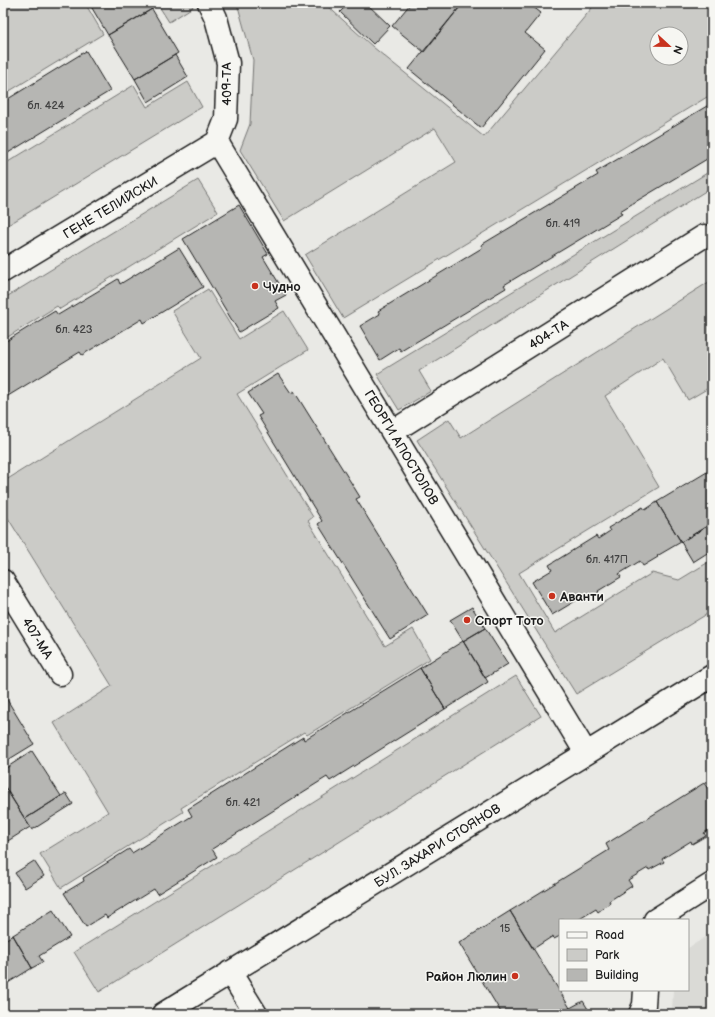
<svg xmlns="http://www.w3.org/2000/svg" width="715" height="1017" font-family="'Balsamiq Sans',sans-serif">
  <rect width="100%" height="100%" fill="#e9e9e5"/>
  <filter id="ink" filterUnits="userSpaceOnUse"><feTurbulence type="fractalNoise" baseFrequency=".025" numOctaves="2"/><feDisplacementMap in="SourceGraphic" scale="8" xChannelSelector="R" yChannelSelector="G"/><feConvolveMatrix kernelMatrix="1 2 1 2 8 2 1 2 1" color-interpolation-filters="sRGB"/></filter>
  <g filter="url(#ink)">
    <!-- built -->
    <path fill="#dadad6" d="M712,933v81h-42l2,-3 1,-21h15v-42z"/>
    <!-- green -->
    <path fill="#cbcbc7" stroke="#747472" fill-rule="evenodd" d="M3,3h82l18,31 -100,61z
      M157,3h34l2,4 -24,15z
      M236,3h88l49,44 111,90 108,-129 -6,-5h126v91l-369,224 -38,-63 151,-93 -21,-34 -151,93 -44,-71 10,-26 3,-64 -14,-50zM657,34h24v24h-24z
      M188,82l14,25 -199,121v-63l131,-80 13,22z
      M712,170v17l-293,184 12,20 -32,19 -22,-36z
      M198,180l20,32 -158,97 -3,-3 -54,34v-41z
      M712,280v106l-24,14 -25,-42 -58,38 54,91 -140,86 36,60 97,-60 27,7 33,-20v51l-136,83 -159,-254 32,-21 12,19z
      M208,289l31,50 45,-28 24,39 -71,44 76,123 -5,4 77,125 28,-17 17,30 -123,76 -3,-3 -123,76 2,4 -122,76 -21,-34 68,-42 -54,-89 58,-37 -109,-176v-28l198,-124 -29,-47z
      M516,676l25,40 -442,276 -25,-40z"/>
    <!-- building -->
    <path fill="#b6b6b3" stroke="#1c1c1c" d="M89,3h60l3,6 -44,26z
      M349,3h17l24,23 -17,18 -33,-32z
      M411,3h52l-39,49 -32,-26z
      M463,3h71l-2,3 9,7 -16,20 20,16 -64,79 -72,-59z
      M152,9l26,44 -43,26 -27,-44z
      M86,51l24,40 -107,65v-54z
      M175,55l13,22 -40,25 -13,-23z
      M712,103v53l-92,55 2,3 -118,71 2,3 -105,63 -2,-3 -19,12 -20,-34 20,-12 -2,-3 104,-63 -1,-3 117,-70 -2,-3z
      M239,205l29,49 -5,3 23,38 -11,6 4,7 -40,24 -56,-93z
      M179,248l24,39 -59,36 -2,-4 -60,36 -2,-3 -77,47v-56l52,-32 3,4 60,-36 2,5z
      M278,374l13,19 3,-2 66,106 -4,2 72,116 -38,24 -72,-115 4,-3 -64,-105 4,-2 -14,-21z
      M712,469v54l-31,19 -24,-40z
      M657,502l24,40 -24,14 1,1 -15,9 -3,-5 -21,13 2,3 -23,14 1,1 -14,9 -3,-4 -30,18 -20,-33 20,-12 -3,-5 47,-29 2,3 12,-8 -2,-3 35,-21 2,3z
      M712,523v27l-19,12 -12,-20z
      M472,607l13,21 -22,13 -13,-21z
      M485,628l23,36 -23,14 -22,-37z
      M463,641l25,41 -43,27 -25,-41z
      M420,668l25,41 -115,72 -3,-4 -115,72 5,8 -60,37 -3,-5 -47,29 -2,-3 -19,12 -22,-34 20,-12 -1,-3 46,-29 3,4 60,-37 -4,-7 115,-72 1,3z
      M3,693l31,51 -31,19z
      M32,751l29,45 -36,23 -22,-35v-14z
      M704,783l4,6 4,-3v42l-8,5 2,3 -14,8 -1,-3 -29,18 2,3 -15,8 -1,-2 -20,12 4,6 -23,15 1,2 -12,9 -2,-3 -18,11h-18v16l-6,3 -1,-3 -20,13 -23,-38 99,-61 -3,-6z
      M3,784l27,43 -27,17z
      M66,793l7,11 -41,26 -7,-11z
      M34,861l10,15 -19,12 -10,-15z
      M53,910l17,27 -31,19 4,6 -11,6 -19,-33z
      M510,911l60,97 -9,6h-59l-43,-71z
      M13,935l19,33 -29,18v-45z
      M583,1001l8,13h-30l9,-6z"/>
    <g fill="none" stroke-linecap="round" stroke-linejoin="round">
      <!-- minor casing -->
      <g stroke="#1c1c1c" stroke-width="25">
        <path id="minor" d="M209,3l7,15 12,45 -2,56 -9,23
          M217,142l369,611
          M3,271l214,-129
          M392,432l312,-196
          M3,581l57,93
          M655,920l57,-36
          M230,972l26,42
          M163,1014l549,-338
          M640,1014l4,-9 1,-15"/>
      </g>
      <!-- minor -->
      <use href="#minor" stroke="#f6f6f2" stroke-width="22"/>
    </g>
  </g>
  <!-- markers -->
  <g fill="#c8321e" stroke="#f6f6f2" stroke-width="1.5">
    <circle cx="255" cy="286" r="4"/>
    <circle cx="552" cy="596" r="4"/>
    <circle cx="467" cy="620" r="4"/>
    <circle cx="515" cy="976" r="4"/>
  </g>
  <g text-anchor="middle" stroke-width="3" stroke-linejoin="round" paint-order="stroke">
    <!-- number labels -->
    <g font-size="11" fill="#424242">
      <text x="46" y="109">бл. 424</text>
      <text x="563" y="227">бл. 419</text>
      <text x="74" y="333">бл. 423</text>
      <text x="607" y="563">бл. 417П</text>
      <text x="243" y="806">бл. 421</text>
      <text x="505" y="932">15</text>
    </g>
    <!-- street labels -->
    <g font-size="13" fill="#1c1c1c" stroke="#f6f6f2">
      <text transform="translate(226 84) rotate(-90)" y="5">409-ТА</text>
      <text transform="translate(110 207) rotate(-31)" y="5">ГЕНЕ ТЕЛИЙСКИ</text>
      <text transform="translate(548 334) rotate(-32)" y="5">404-ТА</text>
      <text transform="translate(402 447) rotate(59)" y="5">ГЕОРГИ АПОСТОЛОВ</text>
      <text transform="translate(38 638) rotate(58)" y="5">407-МА</text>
      <text transform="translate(437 845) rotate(-32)" y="5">БУЛ. ЗАХАРИ СТОЯНОВ</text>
    </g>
    <!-- poi labels -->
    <g font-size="13" font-weight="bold" fill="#1c1c1c" stroke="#f6f6f2" text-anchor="start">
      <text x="263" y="291">Чудно</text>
      <text x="560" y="601">Аванти</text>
      <text x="475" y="625">Спорт Тото</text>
      <text x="507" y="981" text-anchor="end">Район Люлин</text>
    </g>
  </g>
  <!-- margin -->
  <rect width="715" height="1017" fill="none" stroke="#f6f6f2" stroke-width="16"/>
  <rect x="8" y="8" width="699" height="1001" fill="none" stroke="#1c1c1c" stroke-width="1.5" filter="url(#ink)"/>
  <!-- legend -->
  <rect x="559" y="919" width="130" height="72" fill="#f6f6f2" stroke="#9f9f9c"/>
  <rect x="567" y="932" width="20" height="6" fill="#f6f6f2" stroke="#9f9f9c"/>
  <text x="595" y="939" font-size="12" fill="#1c1c1c">Road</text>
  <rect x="567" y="949" width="20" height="12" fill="#cbcbc7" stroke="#9f9f9c"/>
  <text x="595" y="959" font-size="12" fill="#1c1c1c">Park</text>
  <rect x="567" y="969" width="20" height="12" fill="#b6b6b3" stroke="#9f9f9c"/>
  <text x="595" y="979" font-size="12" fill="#1c1c1c">Building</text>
  <!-- north arrow -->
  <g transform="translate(669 46) rotate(112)"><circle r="19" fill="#f6f6f2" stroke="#9f9f9c"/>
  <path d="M0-3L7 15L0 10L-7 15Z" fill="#c8321e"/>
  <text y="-6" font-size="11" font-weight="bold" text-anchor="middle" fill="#1c1c1c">N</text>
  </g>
</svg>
